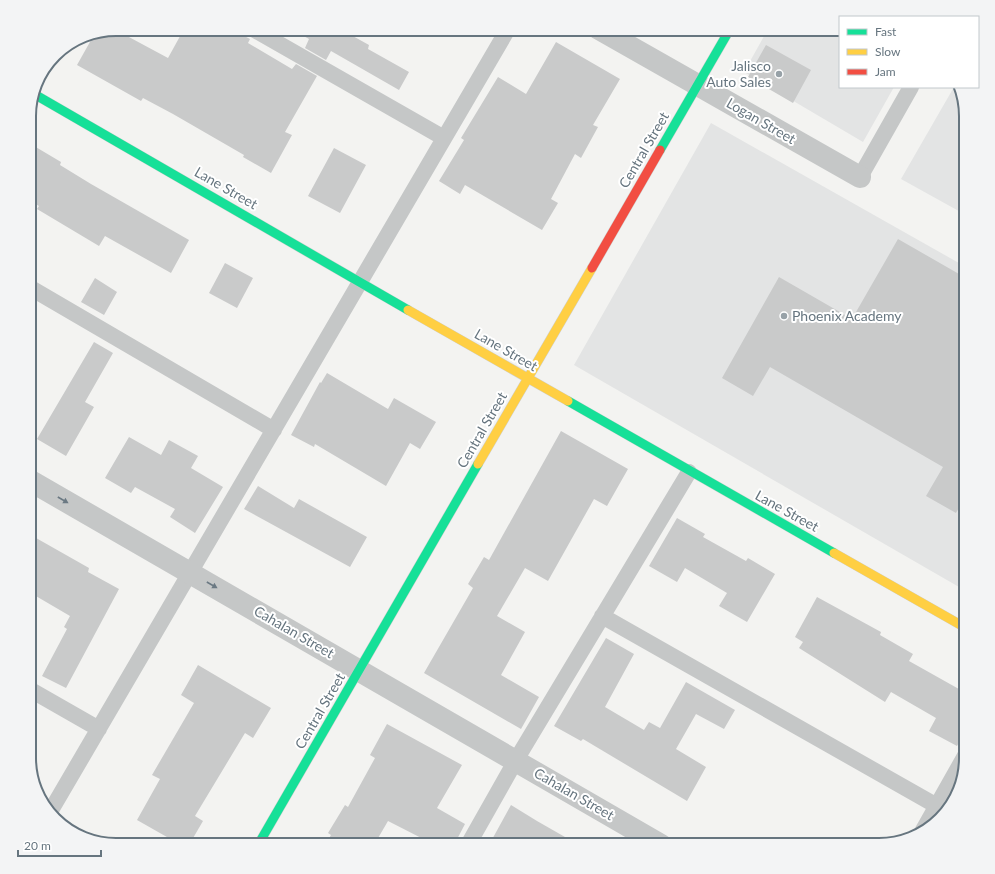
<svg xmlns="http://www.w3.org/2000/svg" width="995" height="874" font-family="Lato,sans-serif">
  <rect width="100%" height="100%" fill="#f3f3f1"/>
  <!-- built -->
  <path fill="#e3e4e4" d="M768,29h72v58h54l-31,55 -119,-70z
    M954,87h6l6,29v99l-65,-36z
    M711,123l255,144v324l-392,-226z"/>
  <!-- building -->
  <path fill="#c9caca" d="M114,29l54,29 16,-29h47l19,10 -2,4 44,26 4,-5 21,12 -32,56 7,3 -21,38 -28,-16 1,-2 -71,-41 -30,-16 -2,3 -64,-36 18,-32z
    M291,29h52l-1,1 27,15 -1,4 41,23 -10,18 -68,-39 -5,9 -21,-12 4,-9z
    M556,42l64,37 -27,46 5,2 -17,31 -6,-4 -24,45 7,4 -16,27 -77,-45 -5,9 -21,-13 25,-41 -3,-2 37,-61 28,17z
    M766,45l45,25 -18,33 -45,-26z
    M29,143l32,19 -1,3 31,19 98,56 -18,33 -66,-37 -6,10 -62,-37 2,-3 -10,-6z
    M334,148l32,17 -26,48 -32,-17z
    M898,239l68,39v217l-10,18 -30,-17 17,-29 -173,-100 -17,29 -31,-18 57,-101 73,42z
    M225,263l28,15 -16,30 -28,-15z
    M95,278l22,14 -13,23 -23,-13z
    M94,342l19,11 -28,49 9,5 -28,49 -29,-17z
    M327,373l61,36 6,-11 42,24 -16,27 -10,-6 -24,43 -71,-42 -1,3 -23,-12 29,-53 1,1z
    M561,431l67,38 -21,37 -13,-7 -46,82 -23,-13 -28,48 28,16 -24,43 38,22 -18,32 -97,-56 49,-85 -5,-4 16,-27 5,3z
    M129,437l32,18 8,-15 29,16 -7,12 32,19 -28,46 -25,-16 5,-8 -40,-22 -4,6 -26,-15z
    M258,486l36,22 5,-9 68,38 -17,30 -106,-58z
    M677,518l28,16 -2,3 43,24 2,-3 27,16 -28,48 -28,-16 8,-13 -42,-25 -8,14 -28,-16z
    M29,534l60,34 -1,4 31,17 -53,99 -24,-12 25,-47 -3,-2 6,-11 -41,-24z
    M817,597l64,35 -1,3 33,19 -4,7 57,32v38l-9,15 -28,-15 7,-13 -45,-26 -6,10 -86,-54 4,-6 -8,-5z
    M606,638l28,16 -29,53 39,23 5,-8 11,6 26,-46 49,28 -11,19 -28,-15 -20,35 30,18 -19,34 -104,-62 -2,2 -27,-15z
    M198,665l73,43 -18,30 -8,-5 -50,83 8,5 -14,24h-8l-44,-25 23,-41 -8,-4 42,-72 -13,-8z
    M387,724l75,41 -25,43 28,16 -11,21h-19l-47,-24 -14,24h-49l6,-10 -3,-2 17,-28 3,2 27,-49 -5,-3z
    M511,805l26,16 42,24h-90z"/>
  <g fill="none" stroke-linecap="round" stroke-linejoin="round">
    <!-- fast casing -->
    <g stroke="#cfd0cf" stroke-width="10">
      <path id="fast" d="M34,94l374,216
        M660,150l70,-121
        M568,401l266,152
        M258,845l220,-381"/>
    </g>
    <!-- slow casing -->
    <g stroke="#cfd0cf" stroke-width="10">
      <path id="slow" d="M408,310l160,91
        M478,464l114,-196
        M834,553l132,75"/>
    </g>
    <!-- jam casing -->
    <g stroke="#cfd0cf" stroke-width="10">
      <path id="jam" d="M592,268l68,-118"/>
    </g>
    <!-- lane -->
    <path stroke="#c5c7c7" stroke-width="16" d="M253,29l191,109
      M860,177l51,-90
      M29,287l245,143
      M602,616l335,190
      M29,689l70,40
      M50,812c154,-260 305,-522 458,-783
      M922,832l44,-78
      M468,845l48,-85 173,-288"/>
    <!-- street -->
    <path stroke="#c5c7c7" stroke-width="22" d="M599,29l261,148
      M29,480l632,365"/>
    <!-- fast -->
    <use href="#fast" stroke="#16e098" stroke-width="9"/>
    <!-- slow -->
    <use href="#slow" stroke="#ffcf43" stroke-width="9"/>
    <!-- jam -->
    <use href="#jam" stroke="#f24e42" stroke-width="9"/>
  </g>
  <!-- one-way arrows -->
  <defs><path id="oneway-solid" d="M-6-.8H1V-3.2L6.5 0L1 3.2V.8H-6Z"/></defs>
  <g fill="#6b7983">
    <use href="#oneway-solid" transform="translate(63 500) rotate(30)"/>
    <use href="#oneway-solid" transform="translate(212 585) rotate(30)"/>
  </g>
  <!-- markers -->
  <g fill="#97a1a7" stroke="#fff" stroke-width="1.5">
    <circle cx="779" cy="74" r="4"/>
    <circle cx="784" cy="316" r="4"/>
  </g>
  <g text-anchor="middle" stroke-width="4" stroke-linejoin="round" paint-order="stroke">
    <!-- poi labels -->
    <g font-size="14" fill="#66757f" stroke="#fff" text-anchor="end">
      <text x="771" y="71">Jalisco<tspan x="771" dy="16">Auto Sales</tspan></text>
      <text x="792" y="321" text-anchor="start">Phoenix Academy</text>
    </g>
    <!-- street labels -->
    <g font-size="14" fill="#66757f" stroke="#fff">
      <text transform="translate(761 121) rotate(30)" y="5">Logan Street</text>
      <text transform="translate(644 150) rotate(-60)" y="5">Central Street</text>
      <text transform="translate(226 188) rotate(30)" y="5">Lane Street</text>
      <text transform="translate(506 350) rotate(30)" y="5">Lane Street</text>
      <text transform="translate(482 430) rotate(-60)" y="5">Central Street</text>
      <text transform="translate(787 511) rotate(29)" y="5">Lane Street</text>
      <text transform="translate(294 632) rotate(30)" y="5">Cahalan Street</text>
      <text transform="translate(320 711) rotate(-60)" y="5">Central Street</text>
      <text transform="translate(574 794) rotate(30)" y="5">Cahalan Street</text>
    </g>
  </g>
  <!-- crop -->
  <path d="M0 0H995V874H0ZM116 36H879A80 80 0 0 1 959 116V758A80 80 0 0 1 879 838H116A80 80 0 0 1 36 758V116A80 80 0 0 1 116 36Z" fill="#f3f4f5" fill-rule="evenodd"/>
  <path fill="none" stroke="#66757f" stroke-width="2" d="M116 36H879A80 80 0 0 1 959 116V758A80 80 0 0 1 879 838H116A80 80 0 0 1 36 758V116A80 80 0 0 1 116 36Z"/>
  <!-- legend -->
  <rect x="839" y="16" width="140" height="72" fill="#ffffff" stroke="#c2c8cc"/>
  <rect x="847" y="29" width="20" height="6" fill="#16e098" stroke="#c2c8cc"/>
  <text x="875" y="36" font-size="12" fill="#66757f">Fast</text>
  <rect x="847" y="49" width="20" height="6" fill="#ffcf43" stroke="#c2c8cc"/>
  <text x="875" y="56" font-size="12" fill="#66757f">Slow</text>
  <rect x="847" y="69" width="20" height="6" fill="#f24e42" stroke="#c2c8cc"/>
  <text x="875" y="76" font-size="12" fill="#66757f">Jam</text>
  <!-- scale -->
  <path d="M18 850v6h83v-6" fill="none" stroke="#66757f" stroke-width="2"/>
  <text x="24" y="850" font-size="12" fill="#66757f" stroke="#ffffff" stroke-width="3" paint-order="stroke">20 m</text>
</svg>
